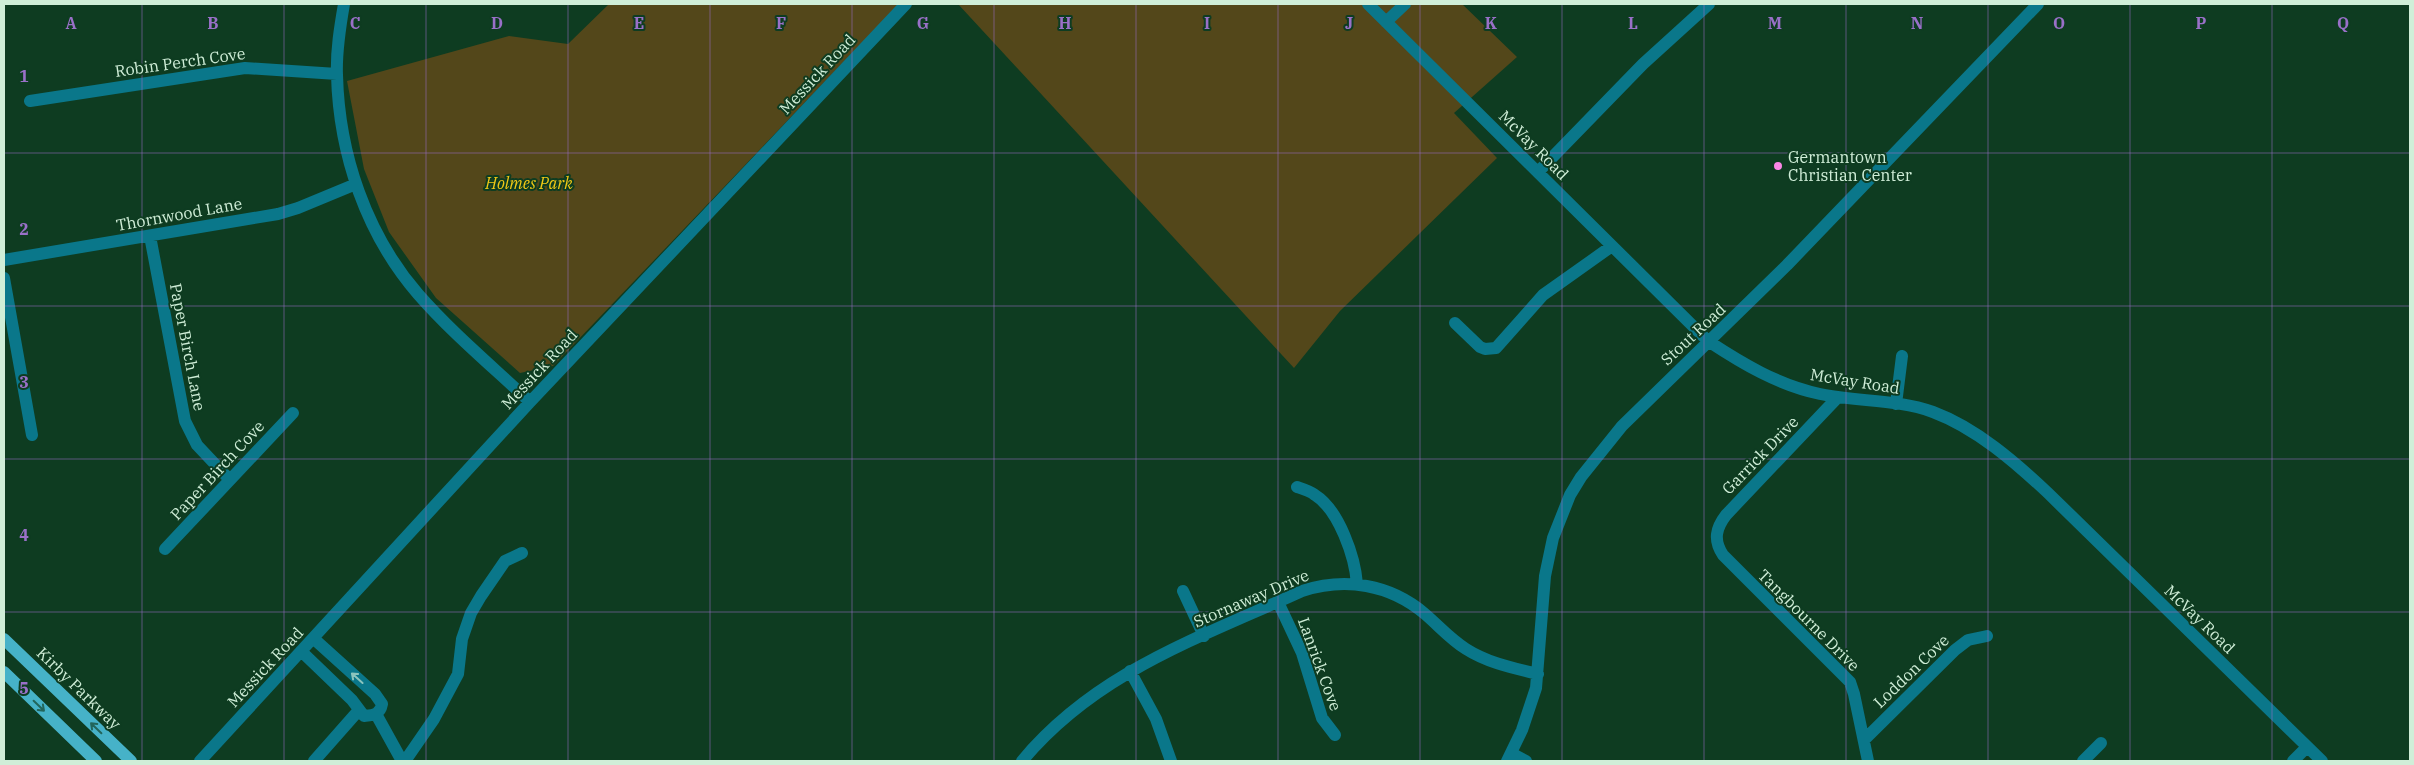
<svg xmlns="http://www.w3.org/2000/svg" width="2414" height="765" font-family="'IBM Plex Serif',serif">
  <rect width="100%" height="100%" fill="#0e3c21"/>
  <!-- green -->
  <path fill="#53471a" d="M609,4h290l-346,362 -33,7 -84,-75 -47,-66 -25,-63 -17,-88 162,-45 59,8z
    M958,4h504l55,53 -63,56 43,45 -157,153 -46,57z"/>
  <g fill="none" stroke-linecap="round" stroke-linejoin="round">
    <!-- minor -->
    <path stroke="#0a778a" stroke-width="12" d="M344,4c-4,23 -8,47 -7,71 2,79 29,159 81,219 34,39 75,73 112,108
      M1368,4l340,337c35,23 70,44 112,53 38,8 77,5 113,18 43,16 82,50 115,81l274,268
      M1386,22l19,-18
      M30,101l215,-33 92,6
      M1538,172l105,-108 66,-60
      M150,236l35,185 12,24 33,35
      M4,260l274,-46 20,-6 58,-24
      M4,278l28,157
      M1455,323l25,24 5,2 11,-1 47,-53 69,-49
      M1838,397l-112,118c-10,13 -13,25 -3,40l127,127 4,12 14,67
      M1896,404l6,-48
      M1297,487c6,2 13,4 18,8 24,15 40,62 42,89
      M165,549l128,-136
      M1183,591l21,45
      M1278,602l24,51 20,65 13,17
      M301,651l51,49 12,16c9,-1 16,-1 18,-12l-7,-10 -62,-56
      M1130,671l26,48 15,42
      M376,714l26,47
      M1864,740l91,-90 13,-10 19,-4
      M1511,753l15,8
      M200,761l330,-359 376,-398
      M314,761l45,-51
      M405,761l29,-42 24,-45 4,-35 9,-26 10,-17 24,-35 17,-8
      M1022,761c74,-89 177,-123 280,-170 43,-14 88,-7 123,23 14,12 25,25 41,35 22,14 47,19 72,25
      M1507,761l15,-31 14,-42 9,-112 8,-38 17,-43 11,-18 41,-51 165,-161 251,-261
      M2083,761l18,-18
      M2293,761l14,-14"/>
    <!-- major -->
    <path stroke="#46b2c8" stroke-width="12" d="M4,639l127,122
      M4,672l92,89"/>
  </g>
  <!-- one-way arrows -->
  <defs><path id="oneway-shaft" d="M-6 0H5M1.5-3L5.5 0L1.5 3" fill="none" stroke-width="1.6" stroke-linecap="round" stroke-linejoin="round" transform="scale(1.25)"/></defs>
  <use stroke="#8bc4bd" href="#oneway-shaft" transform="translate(357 678) rotate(-138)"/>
  <g stroke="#22655b">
    <use href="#oneway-shaft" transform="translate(39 706) rotate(44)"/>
    <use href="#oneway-shaft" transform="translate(96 728) rotate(-136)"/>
  </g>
  <!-- grid -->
  <path fill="none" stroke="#9970c8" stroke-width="1" stroke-opacity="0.55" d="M142,4v757M284,4v757M426,4v757M568,4v757M710,4v757M852,4v757M994,4v757M1136,4v757M1278,4v757M1420,4v757M1562,4v757M1704,4v757M1846,4v757M1988,4v757M2130,4v757M2272,4v757M4,153h2406M4,306h2406M4,459h2406M4,612h2406"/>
  <!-- markers -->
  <circle fill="#fa87e6" stroke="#0e3c21" stroke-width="2" cx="1778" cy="166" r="5"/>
  <g text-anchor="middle" stroke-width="4" stroke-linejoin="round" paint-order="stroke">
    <!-- street labels -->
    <g font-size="16" fill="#d0eed8" stroke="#0e3c21">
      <text transform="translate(180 62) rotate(-8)" y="6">Robin Perch Cove</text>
      <text transform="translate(817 74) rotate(-47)" y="6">Messick Road</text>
      <text transform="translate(1534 145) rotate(45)" y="6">McVay Road</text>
      <text transform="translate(179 214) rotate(-10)" y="6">Thornwood Lane</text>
      <text transform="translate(1693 334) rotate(-43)" y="6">Stout Road</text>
      <text transform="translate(188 347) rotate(79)" y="6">Paper Birch Lane</text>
      <text transform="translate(539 369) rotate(-47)" y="6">Messick Road</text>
      <text transform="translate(1855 381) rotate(9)" y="6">McVay Road</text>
      <text transform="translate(1760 455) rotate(-46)" y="6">Garrick Drive</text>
      <text transform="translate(217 470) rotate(-47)" y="6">Paper Birch Cove</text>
      <text transform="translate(1251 598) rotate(-23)" y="6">Stornaway Drive</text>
      <text transform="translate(2200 619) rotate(44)" y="6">McVay Road</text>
      <text transform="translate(1809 620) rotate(45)" y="6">Tangbourne Drive</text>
      <text transform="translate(1320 664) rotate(70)" y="6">Lanrick Cove</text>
      <text transform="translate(265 667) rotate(-47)" y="6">Messick Road</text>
      <text transform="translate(1911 671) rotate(-44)" y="6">Loddon Cove</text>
      <text transform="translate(79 688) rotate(44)" y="6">Kirby Parkway</text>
    </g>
    <!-- poi labels -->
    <g font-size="16" fill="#d0eed8" stroke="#0e3c21" text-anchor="start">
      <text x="1788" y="163">Germantown<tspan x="1788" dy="18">Christian Center</tspan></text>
    </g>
    <!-- park labels -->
    <g font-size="16" font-style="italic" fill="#f1c916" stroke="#0e3c21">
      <text x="529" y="189">Holmes Park</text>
    </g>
  </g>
  <g font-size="16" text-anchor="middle" font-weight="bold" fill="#9970c8" stroke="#0e3c21" stroke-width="4" stroke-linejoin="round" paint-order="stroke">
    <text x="71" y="29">A</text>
    <text x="213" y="29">B</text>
    <text x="355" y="29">C</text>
    <text x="497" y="29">D</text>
    <text x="639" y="29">E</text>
    <text x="781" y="29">F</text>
    <text x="923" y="29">G</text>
    <text x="1065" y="29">H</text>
    <text x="1207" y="29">I</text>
    <text x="1349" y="29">J</text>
    <text x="1491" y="29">K</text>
    <text x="1633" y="29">L</text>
    <text x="1775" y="29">M</text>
    <text x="1917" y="29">N</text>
    <text x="2059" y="29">O</text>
    <text x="2201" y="29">P</text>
    <text x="2343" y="29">Q</text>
    <text x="24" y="82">1</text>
    <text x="24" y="235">2</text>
    <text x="24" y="388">3</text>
    <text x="24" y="541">4</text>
    <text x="24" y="694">5</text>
  </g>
  <!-- border -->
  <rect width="2414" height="765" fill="none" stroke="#d0eed8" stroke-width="10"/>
</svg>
